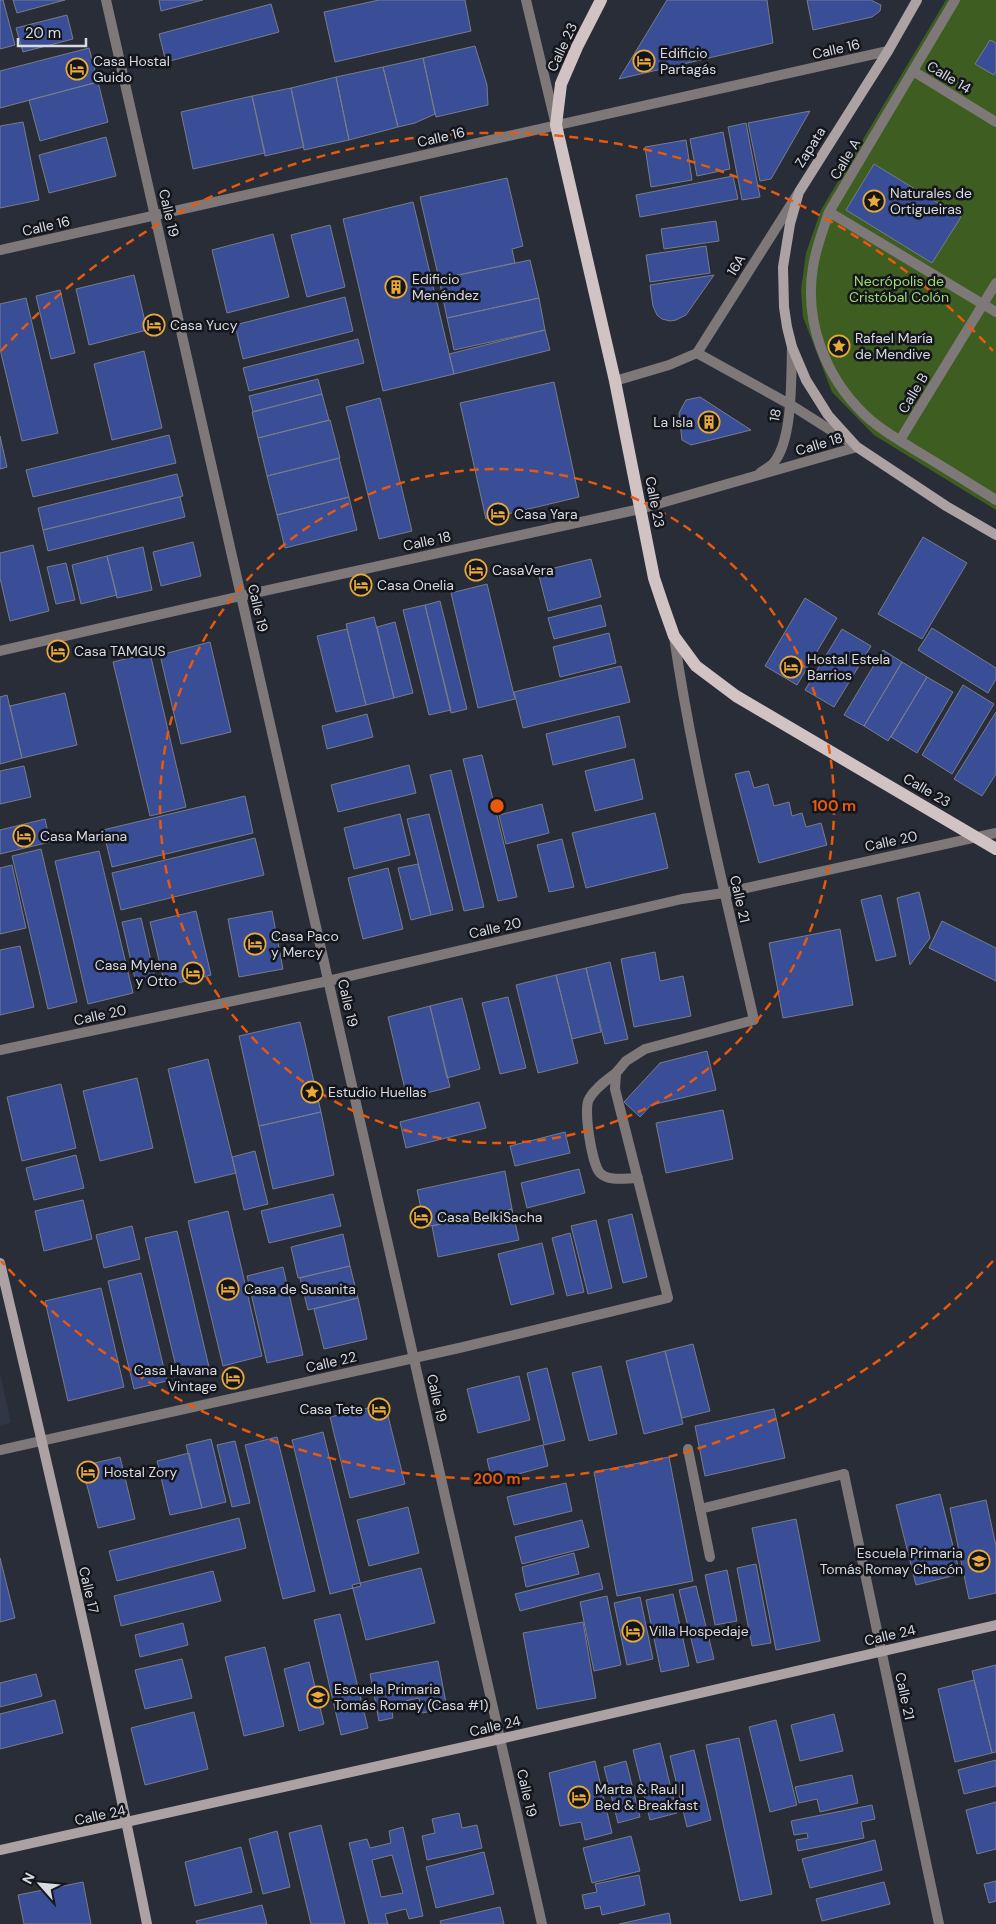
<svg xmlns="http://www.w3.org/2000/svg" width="996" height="1924" font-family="'DM Sans',sans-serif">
  <rect width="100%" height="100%" fill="#292d38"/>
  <!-- built -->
  <path fill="#313647" d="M0,1373l11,50 -11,2z"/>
  <!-- green -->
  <path fill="#3e5e21" d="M946,0h50v510l-122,-75 -42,-43 -29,-75 -2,-27 5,-37 15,-43z"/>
  <!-- building -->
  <path fill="#3a4e97" stroke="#777c89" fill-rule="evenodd" d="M0,0h3l12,45 -15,4z
    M13,0h52l-48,13z
    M159,0h44l-42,11z
    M379,0h86l6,31 -136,31 -11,-50z
    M667,0h100l6,43 -154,36z
    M807,0h64l10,5 -1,6 -8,6 -59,13z
    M271,4l8,28 -113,30 -7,-28z
    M67,15l6,24 -50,13 -7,-24z
    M990,40l6,3v28l-2,4 -19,-11z
    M475,46l12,39 1,20 -52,12 -13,-59z
    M89,48l9,34 -98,26v-37z
    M423,58l12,56 -20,9 -17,4 -15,-60z
    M383,67l15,60 -49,13 -13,-63z
    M336,77l13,63 -45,10 -13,-62z
    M98,82l10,40 -68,19 -11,-41z
    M291,88l13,59 -39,9 -13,-60z
    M252,96l13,57 -72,16 -12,-57z
    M810,111l-39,68 -11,2 -12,-58z
    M23,122l16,78 -39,8v-82z
    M746,123l14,74 -18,3 -14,-73z
    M723,132l7,37 -33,7 -7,-37z
    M106,137l10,39 -67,17 -10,-38z
    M686,140l6,40 -41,7 -6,-40z
    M874,164l87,53 -29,46 -86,-53z
    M733,176l5,23 -98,18 -4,-22z
    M507,178l16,68 -11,3 3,14 -76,16 -19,-82z
    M413,202l41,172 -71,17 -40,-172z
    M716,221l3,20 -55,8 -3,-20z
    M330,225l15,62 -38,10 -16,-62z
    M273,234l16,63 -62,16 -15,-63z
    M706,246l4,27 -60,9 -4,-27z
    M530,260l9,38 -92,20 -8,-39z
    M134,275l13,55 -58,15 -13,-56z
    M714,275l-28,40 -10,5 -6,1 -8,-2 -5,-4 -4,-9 -3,-21z
    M60,290l15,63 -24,6 -15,-63z
    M345,297l8,34 -110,28 -8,-34z
    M26,298l32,135 -36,8 -22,-92v-45z
    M539,298l6,32 -91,20 -7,-32z
    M545,330l5,20 -96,24 -5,-20z
    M358,339l6,24 -115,28 -6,-23z
    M144,351l18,77 -50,12 -18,-76z
    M318,379l4,15 -69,18 -4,-16z
    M554,382l25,115 -93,22 -26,-116z
    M322,394l7,26 -71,18 -6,-26z
    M700,397l51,33 -60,15 -9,-5 -3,-27 7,-13z
    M380,398l32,133 -33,8 -33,-132z
    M330,420l10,38 -73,18 -9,-38z
    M169,435l7,28 -143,34 -7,-27z
    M0,436l7,31 -7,2z
    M339,458l10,39 -72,18 -10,-39z
    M177,474l6,22 -140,34 -5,-22z
    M180,497l5,20 -137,34 -5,-21z
    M349,497l8,33 -72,18 -8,-33z
    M923,537l44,26 -45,76 -44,-25z
    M193,542l8,34 -40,10 -8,-34z
    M33,545l16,66 -39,10 -10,-43v-25z
    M143,547l9,43 -35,8 -10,-42z
    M107,556l10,39 -36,9 -9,-39z
    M591,559l10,38 -53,14 -10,-39z
    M66,563l9,37 -19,4 -9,-37z
    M487,584l28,115 -37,9 -27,-115z
    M805,598l32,20 -40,67 -32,-19z
    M440,601l27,108 -16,4 -26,-108z
    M425,605l26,105 -22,5 -26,-105z
    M601,605l5,21 -52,13 -6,-21z
    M374,617l20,81 -28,7 -20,-81z
    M395,622l18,71 -19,5 -17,-71z
    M932,628l64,40v11l-8,14 -70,-43z
    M347,629l19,76 -30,7 -19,-76z
    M842,629l29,17 -37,61 -29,-17z
    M609,633l7,30 -56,14 -7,-30z
    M210,642l21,90 -50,12 -21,-89z
    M883,650l19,12 -38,64 -20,-11z
    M150,653l36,154 -36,9 -37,-154z
    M902,662l25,15 -39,64 -24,-15z
    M621,666l9,36 -107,26 -9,-36z
    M927,677l26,15 -36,61 -26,-16z
    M963,685l31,19 -42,70 -30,-19z
    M65,693l12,52 -55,13 -12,-52z
    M7,695l15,63 -22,6v-67z
    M996,712v62l-14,22 -28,-17z
    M367,714l6,23 -46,12 -5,-23z
    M619,716l7,31 -73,18 -7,-31z
    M482,755l35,142 -19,4 -35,-142z
    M634,759l9,40 -48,12 -10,-40z
    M409,765l7,28 -78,19 -7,-27z
    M24,766l7,31 -31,7v-33z
    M451,770l33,137 -20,4 -34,-136z
    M749,771l5,17 14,-4 6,22 15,-4 3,14 10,-3 4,14 15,-4 6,22 -68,18 -24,-89z
    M245,796l8,37 -141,34 -9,-37z
    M542,804l7,29 -43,11 -7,-29z
    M655,813l13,55 -82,20 -14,-55z
    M400,814l10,41 -56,14 -10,-41z
    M429,814l24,96 -22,5 -24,-96z
    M45,819l5,23 -50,12v-24z
    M255,838l9,37 -143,35 -9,-37z
    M562,839l12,48 -25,5 -12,-47z
    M41,849l36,153 -29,7 -36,-153z
    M99,851l34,142 -45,11 -33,-143z
    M418,864l13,51 -20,5 -13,-52z
    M12,865l14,63 -26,6v-66z
    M388,868l15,61 -40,10 -15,-61z
    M919,892l11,46 -20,27 -13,-67z
    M881,895l15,61 -20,5 -15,-61z
    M196,911l15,64 -46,11 -15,-64z
    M272,911l11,58 -44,8 -11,-58z
    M141,918l14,60 -19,5 -14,-61z
    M942,921l54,27v33l-67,-33z
    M840,929l13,76 -70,13 -14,-75z
    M20,946l14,61 -34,8v-65z
    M655,952l5,29 23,-5 8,40 -57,11 -13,-68z
    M610,962l18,77 -23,5 -19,-76z
    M586,968l15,64 -29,7 -16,-64z
    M556,975l22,88 -40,10 -22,-88z
    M508,997l18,71 -26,6 -18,-71z
    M462,998l18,71 -33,9 -17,-72z
    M430,1006l20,81 -43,11 -19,-81z
    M300,1022l21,90 -62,14 -20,-90z
    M707,1051l9,39 -65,15 -11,12 -16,-15 36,-39z
    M208,1059l28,114 -41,10 -27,-114z
    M137,1078l16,70 -53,13 -17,-70z
    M61,1084l15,64 -54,13 -15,-64z
    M479,1102l7,26 -80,20 -6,-26z
    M723,1110l10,49 -67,14 -10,-50z
    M321,1112l13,63 -61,14 -14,-63z
    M565,1132l5,21 -55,13 -5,-20z
    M255,1151l13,53 -24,6 -12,-53z
    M76,1155l8,33 -50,12 -8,-32z
    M579,1169l6,24 -58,15 -6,-25z
    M505,1171l7,38 -87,18 -8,-37z
    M333,1194l8,32 -72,17 -8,-32z
    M83,1200l9,39 -48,12 -9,-40z
    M512,1209l7,31 -81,17 -6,-31z
    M228,1211l34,145 -39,10 -35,-145z
    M632,1214l15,63 -24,6 -15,-63z
    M596,1220l16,68 -24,6 -17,-68z
    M132,1226l8,33 -36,9 -8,-33z
    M177,1231l32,136 -31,8 -33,-137z
    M570,1233l14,59 -17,4 -15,-58z
    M343,1234l7,32 -52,12 -7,-31z
    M542,1243l12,51 -43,11 -13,-51z
    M350,1266l8,32 -50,12 -8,-32z
    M283,1267l20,88 -36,8 -20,-87z
    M141,1273l26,108 -33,8 -26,-108z
    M101,1288l23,99 -56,14 -23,-100z
    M358,1298l9,41 -43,10 -10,-40z
    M693,1344l17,67 -28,7 -17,-67z
    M665,1351l18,73 -39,10 -18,-73z
    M601,1366l16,68 -28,7 -17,-68z
    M547,1368l18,72 -21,5 -17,-72z
    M519,1376l11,44 -52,13 -11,-44z
    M385,1404l20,80 -55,14 -20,-81z
    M774,1409l11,49 -80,18 -10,-50z
    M323,1432l38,154 -31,8 -38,-154z
    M277,1437l38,154 -32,8 -38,-154z
    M211,1439l15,63 -24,6 -16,-63z
    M235,1441l15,62 -18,4 -15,-62z
    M543,1445l5,21 -56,15 -5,-22z
    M189,1453l13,55 -32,7 -13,-54z
    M120,1457l15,62 -37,9 -16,-62z
    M669,1457l24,124 -76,15 -23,-124z
    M566,1483l6,28 -58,14 -7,-28z
    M940,1494l20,80 -44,11 -20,-80z
    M986,1500l10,46v47l-27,6 -19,-91z
    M408,1507l11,46 -50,13 -12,-46z
    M239,1518l7,30 -129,33 -8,-30z
    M796,1519l24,122 -44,9 -24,-122z
    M582,1520l7,27 -67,17 -7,-27z
    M574,1553l5,21 -53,13 -4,-20z
    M0,1558l15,60 -15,4z
    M756,1564l15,79 -19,3 -15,-78z
    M421,1568l14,55 -69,17 -14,-55z
    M727,1570l10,51 -22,4 -10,-50z
    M213,1571l8,30 -100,25 -7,-30z
    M599,1573l4,16 -83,22 -5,-17z
    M696,1586l18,73 -17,4 -18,-73z
    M673,1594l16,72 -28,6 -15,-72z
    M607,1596l14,69 -27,6 -14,-69z
    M640,1597l13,62 -26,6 -13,-62z
    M340,1614l28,114 -27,7 -27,-115z
    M583,1622l13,76 -59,11 -14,-76z
    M183,1623l5,22 -48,12 -5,-22z
    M265,1647l19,79 -40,10 -19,-79z
    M182,1659l10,39 -47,11 -10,-39z
    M438,1661l9,47 -25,5 -3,-15 -28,6 2,14 -14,3 -9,-47z
    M309,1662l15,62 -25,7 -15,-62z
    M996,1665v87l-4,1 -20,-82z
    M36,1674l6,22 -42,11v-24z
    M974,1680l18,73 -37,9 -17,-73z
    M55,1700l8,33 -63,16v-35z
    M194,1712l14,57 -63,16 -14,-57z
    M834,1714l9,37 -43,10 -9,-36z
    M776,1720l21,85 -27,7 -21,-85z
    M739,1738l33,156 -32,7 -34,-156z
    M660,1743l17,70 -27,7 -17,-70z
    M694,1750l17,70 -24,7 -17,-71z
    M996,1760v26l-32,8 -6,-24z
    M595,1761l17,72 -27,7 -4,-18 -21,4 -11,-53z
    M626,1761l14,56 -22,6 -14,-56z
    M852,1775l6,28 -38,9 -3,-13 -18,4 -4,-16z
    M996,1802v47l-19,5 -11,-44z
    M872,1805l3,14 -14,3 3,16 -66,13 -2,-11 12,-2 -1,-5 -13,2 -3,-14z
    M459,1813l3,15 15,-3 5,23 -55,12 -5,-24 13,-3 -3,-14z
    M321,1825l24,99h-34l-22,-91z
    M403,1827l20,89 -14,3 -3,-10 -21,5 3,10h-19l-20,-81 18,-4 3,9 21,-5 -2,-12zM392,1855l11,38 -22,4 -9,-37z
    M277,1831l13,56 -27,7 -14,-55z
    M631,1836l9,35 -48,12 -9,-35z
    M875,1840l7,30 -72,18 -8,-29z
    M241,1847l11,45 -57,14 -10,-44z
    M484,1852l10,42 -58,14 -10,-41z
    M639,1875l6,30 -43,10 -2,-9 -15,3 -3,-14 15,-3 -2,-8z
    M996,1881v20l-7,2 -5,-19z
    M83,1882l8,42h-67l-6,-29z
    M884,1882l6,22 -68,17 -6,-22z
    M262,1905l5,19h-70l-1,-3z
    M500,1907l4,17h-63l-1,-3z
    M669,1913l2,11h-52z"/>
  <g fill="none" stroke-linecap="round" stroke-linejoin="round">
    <!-- lane -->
    <path stroke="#7f7879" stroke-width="10" d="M955,0l-126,212c-6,18 -13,35 -16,55 -9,54 12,110 52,148 14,14 33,24 50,35 27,16 54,33 81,50
      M913,71l83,51
      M829,212l167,100
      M900,440l96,-157
      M616,1073c-9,7 -21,15 -27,26 -6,10 3,66 11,74 9,9 26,5 38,5
      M688,1449l22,108
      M700,1509l144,-35"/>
    <!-- street -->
    <path stroke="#7f7879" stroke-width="10" d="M106,0l436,1924
      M526,0l29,121
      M0,250l888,-199
      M697,353l94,52 60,38
      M615,381l54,-16 28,-12 100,-158
      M760,473c5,-4 12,-7 15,-12 18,-24 16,-84 17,-114
      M0,651l241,-55 399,-87 217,-62
      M0,1050l328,-69 354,-82 42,-6 272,-60
      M0,1450l459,-102 209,-50 -53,-209 1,-16 10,-12 19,-12 109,-29c-29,-127 -61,-254 -80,-383
      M844,1474l95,450"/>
    <!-- secondary -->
    <path stroke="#ada2a3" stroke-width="10" d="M917,0l-29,51 -89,141 -9,32 -7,43 1,40 3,20 5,20 14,33 22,35 29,32 89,59 50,29
      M0,1263c52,220 103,440 147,661
      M0,1850l500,-111 496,-114"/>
    <!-- primary -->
    <path stroke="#d1c2c4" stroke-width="12" d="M601,0l-24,47 -16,37 -5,41 59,256 39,197 9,27 11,31 22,30 40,30 260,153"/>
  </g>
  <!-- distance rings -->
  <g fill="none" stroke="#e8590c" stroke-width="2.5" stroke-dasharray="9 6">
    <circle cx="497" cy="806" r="337"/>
    <path d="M993 1261A673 673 0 0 1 1 1261M1 351A673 673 0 0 1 993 351"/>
  </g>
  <!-- icons -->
  <defs>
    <g id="hotel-ring" transform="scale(1.125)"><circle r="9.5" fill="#14161b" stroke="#e9aa38" stroke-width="1.5"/><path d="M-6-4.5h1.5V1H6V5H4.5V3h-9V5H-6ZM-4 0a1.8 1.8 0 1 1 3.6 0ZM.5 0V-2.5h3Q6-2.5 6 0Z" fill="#e9aa38"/></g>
    <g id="sight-ring" transform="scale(1.125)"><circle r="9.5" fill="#14161b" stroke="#e9aa38" stroke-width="1.5"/><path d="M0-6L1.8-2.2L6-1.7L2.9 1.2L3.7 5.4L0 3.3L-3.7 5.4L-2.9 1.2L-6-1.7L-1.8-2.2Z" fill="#e9aa38"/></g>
    <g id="building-ring" transform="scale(1.125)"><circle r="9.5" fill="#14161b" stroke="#e9aa38" stroke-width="1.5"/><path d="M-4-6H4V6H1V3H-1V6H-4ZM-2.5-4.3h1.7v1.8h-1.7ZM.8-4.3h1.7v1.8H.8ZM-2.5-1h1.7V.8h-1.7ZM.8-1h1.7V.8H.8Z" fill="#e9aa38"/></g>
    <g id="school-ring" transform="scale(1.125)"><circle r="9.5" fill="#14161b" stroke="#e9aa38" stroke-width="1.5"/><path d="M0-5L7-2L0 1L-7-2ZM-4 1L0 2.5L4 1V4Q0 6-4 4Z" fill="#e9aa38"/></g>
  </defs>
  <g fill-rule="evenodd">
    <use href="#hotel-ring" x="644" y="61"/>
    <use href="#hotel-ring" x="77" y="69"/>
    <use href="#sight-ring" x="874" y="201"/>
    <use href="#building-ring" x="396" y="287"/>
    <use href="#hotel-ring" x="154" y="325"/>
    <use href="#sight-ring" x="839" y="346"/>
    <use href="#building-ring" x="709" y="422"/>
    <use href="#hotel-ring" x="498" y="514"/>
    <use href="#hotel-ring" x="476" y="570"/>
    <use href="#hotel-ring" x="361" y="585"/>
    <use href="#hotel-ring" x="58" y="651"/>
    <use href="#hotel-ring" x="791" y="667"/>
    <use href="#hotel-ring" x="24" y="836"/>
    <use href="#hotel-ring" x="255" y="944"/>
    <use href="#hotel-ring" x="193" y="973"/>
    <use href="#sight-ring" x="312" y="1092"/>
    <use href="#hotel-ring" x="421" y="1217"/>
    <use href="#hotel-ring" x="228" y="1289"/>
    <use href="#hotel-ring" x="233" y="1378"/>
    <use href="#hotel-ring" x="379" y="1409"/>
    <use href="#hotel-ring" x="88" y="1472"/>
    <use href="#school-ring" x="979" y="1561"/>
    <use href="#hotel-ring" x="633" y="1631"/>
    <use href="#school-ring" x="318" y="1697"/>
    <use href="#hotel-ring" x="579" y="1797"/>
  </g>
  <g text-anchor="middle" stroke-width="5" stroke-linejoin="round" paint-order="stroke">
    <!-- street labels -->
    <g font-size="14" fill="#d7dae1" stroke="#14161b">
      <text transform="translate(562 47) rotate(-65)" y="5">Calle 23</text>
      <text transform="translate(836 49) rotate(-13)" y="5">Calle 16</text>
      <text transform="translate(949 77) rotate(31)" y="5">Calle 14</text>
      <text transform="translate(441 137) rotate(-13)" y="5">Calle 16</text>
      <text transform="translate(810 147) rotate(-58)" y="5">Zapata</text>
      <text transform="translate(845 159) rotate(-59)" y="5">Calle A</text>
      <text transform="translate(169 213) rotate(77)" y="5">Calle 19</text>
      <text transform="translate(46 226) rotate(-13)" y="5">Calle 16</text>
      <text transform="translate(736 265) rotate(-58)" y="5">16A</text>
      <text transform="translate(913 393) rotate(-59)" y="5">Calle B</text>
      <text transform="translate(775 415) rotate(-79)" y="5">18</text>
      <text transform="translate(819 444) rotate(-17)" y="5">Calle 18</text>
      <text transform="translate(655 502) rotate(79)" y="5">Calle 23</text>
      <text transform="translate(427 541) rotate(-12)" y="5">Calle 18</text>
      <text transform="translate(258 608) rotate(77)" y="5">Calle 19</text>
      <text transform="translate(927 790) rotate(30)" y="5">Calle 23</text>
      <text transform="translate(891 841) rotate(-12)" y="5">Calle 20</text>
      <text transform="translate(740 899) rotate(77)" y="5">Calle 21</text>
      <text transform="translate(495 928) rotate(-13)" y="5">Calle 20</text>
      <text transform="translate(348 1003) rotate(77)" y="5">Calle 19</text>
      <text transform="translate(100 1015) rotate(-12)" y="5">Calle 20</text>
      <text transform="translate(331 1362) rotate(-13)" y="5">Calle 22</text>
      <text transform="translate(437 1398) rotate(77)" y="5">Calle 19</text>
      <text transform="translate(89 1590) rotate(77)" y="5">Calle 17</text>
      <text transform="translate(890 1635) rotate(-13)" y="5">Calle 24</text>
      <text transform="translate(905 1696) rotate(78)" y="5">Calle 21</text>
      <text transform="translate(495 1726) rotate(-13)" y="5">Calle 24</text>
      <text transform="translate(527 1793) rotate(77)" y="5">Calle 19</text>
      <text transform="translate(100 1815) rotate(-12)" y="5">Calle 24</text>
    </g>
    <!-- poi labels -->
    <g font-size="14" fill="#d7dae1" stroke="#14161b" text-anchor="start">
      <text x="660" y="58">Edificio<tspan x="660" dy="16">Partagás</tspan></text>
      <text x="93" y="66">Casa Hostal<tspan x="93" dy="16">Guido</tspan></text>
      <text x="890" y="198">Naturales de<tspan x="890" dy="16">Ortigueiras</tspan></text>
      <text x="412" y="284">Edificio<tspan x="412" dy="16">Menéndez</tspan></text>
      <text x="170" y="330">Casa Yucy</text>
      <text x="855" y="343">Rafael María<tspan x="855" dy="16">de Mendive</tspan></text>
      <text x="693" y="427" text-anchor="end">La Isla</text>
      <text x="514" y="519">Casa Yara</text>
      <text x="492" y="575">CasaVera</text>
      <text x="377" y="590">Casa Onelia</text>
      <text x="74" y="656">Casa TAMGUS</text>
      <text x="807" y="664">Hostal Estela<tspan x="807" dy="16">Barrios</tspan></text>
      <text x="40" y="841">Casa Mariana</text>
      <text x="271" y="941">Casa Paco<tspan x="271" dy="16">y Mercy</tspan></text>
      <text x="177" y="970" text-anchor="end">Casa Mylena<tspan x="177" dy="16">y Otto</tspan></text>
      <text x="328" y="1097">Estudio Huellas</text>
      <text x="437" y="1222">Casa BelkiSacha</text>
      <text x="244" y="1294">Casa de Susanita</text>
      <text x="217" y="1375" text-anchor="end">Casa Havana<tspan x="217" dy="16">Vintage</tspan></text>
      <text x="363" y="1414" text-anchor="end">Casa Tete</text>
      <text x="104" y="1477">Hostal Zory</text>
      <text x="963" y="1558" text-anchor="end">Escuela Primaria<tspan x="963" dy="16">Tomás Romay Chacón</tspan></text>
      <text x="649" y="1636">Villa Hospedaje</text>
      <text x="334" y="1694">Escuela Primaria<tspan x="334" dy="16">Tomás Romay (Casa #1)</tspan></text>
      <text x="595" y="1794">Marta &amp; Raul |<tspan x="595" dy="16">Bed &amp; Breakfast</tspan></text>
    </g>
    <!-- park labels -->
    <g font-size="14" fill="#a2dd72" stroke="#14161b">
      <text x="899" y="286">Necrópolis de<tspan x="899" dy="16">Cristóbal Colón</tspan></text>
    </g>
  </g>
  <circle cx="497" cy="806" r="8" fill="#e8590c" stroke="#14161b" stroke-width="2.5"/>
  <g font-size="15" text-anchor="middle" font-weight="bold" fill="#e8590c" stroke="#14161b" stroke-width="5" stroke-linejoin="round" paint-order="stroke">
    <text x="834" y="811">100 m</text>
    <text x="497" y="1484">200 m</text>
  </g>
  <!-- north arrow -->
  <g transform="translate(40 1884) rotate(297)" stroke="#14161b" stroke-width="4" paint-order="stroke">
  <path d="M0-4L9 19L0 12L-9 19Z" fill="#d7dae1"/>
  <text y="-8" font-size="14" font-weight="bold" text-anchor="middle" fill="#d7dae1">N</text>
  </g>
  <!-- scale -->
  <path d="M18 38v8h68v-8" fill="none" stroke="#d7dae1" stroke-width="2.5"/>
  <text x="25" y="38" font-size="15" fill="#d7dae1" stroke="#14161b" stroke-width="4" paint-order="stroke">20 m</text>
</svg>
